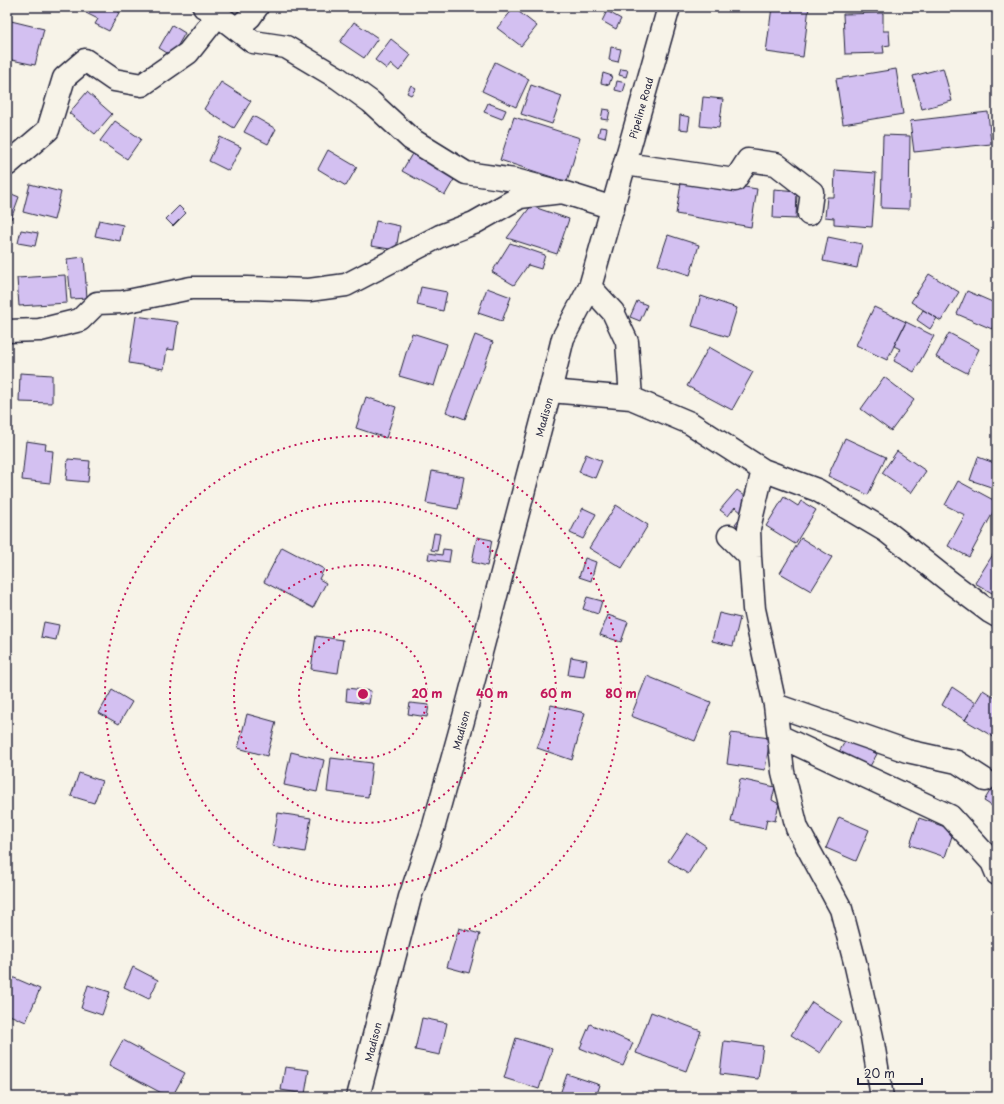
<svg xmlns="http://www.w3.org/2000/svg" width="1004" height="1104" font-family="'Playpen Sans',sans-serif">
  <rect width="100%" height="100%" fill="#f7f3e8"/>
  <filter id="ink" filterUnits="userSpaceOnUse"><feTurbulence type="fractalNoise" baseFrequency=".025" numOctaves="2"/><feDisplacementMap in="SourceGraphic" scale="8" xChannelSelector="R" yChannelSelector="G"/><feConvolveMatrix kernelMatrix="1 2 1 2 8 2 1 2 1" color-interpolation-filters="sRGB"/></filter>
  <g filter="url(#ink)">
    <!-- building -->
    <path fill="#d3c0f1" stroke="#22223b" d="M88,7h34l-13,24 -14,-7 3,-5 -12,-6z
      M772,7h37l-6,50 -37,-5z
      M514,8l23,18 -16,20 -24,-18z
      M607,11l14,8 -5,10 -14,-8z
      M883,13v18h6l1,14 -7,1 1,7 -39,1 -2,-40z
      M7,20l37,9 -9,36 -28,-6z
      M354,22l24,16 -14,20 -24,-16z
      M172,25l13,8 -13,23 -13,-8z
      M391,39l20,16 -12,16 -8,-7 -4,5 -12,-9z
      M611,47l10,2 -3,13 -9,-2z
      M495,62l34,17 -13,28 -34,-16z
      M943,68l9,33 -30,8 -9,-33z
      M621,69l7,1 -2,7 -7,-2z
      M896,69l7,45 -60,10 -7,-45z
      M603,73l9,3 -3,9 -8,-2z
      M617,81l9,2 -3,9 -8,-2z
      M221,82l30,19 -17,27 -30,-19z
      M411,85l5,3 -5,7 -4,-2z
      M531,85l31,11 -10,28 -31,-10z
      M87,92l25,22 -17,20 -26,-21z
      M703,97l20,2 -4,29 -19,-2z
      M488,103l18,7 -4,9 -18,-7z
      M603,109l7,1 -2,10 -7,-1z
      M988,112l3,32 -77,8 -4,-31z
      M680,115l10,2 -2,13 -9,-1z
      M253,116l23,13 -8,15 -24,-12z
      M514,117l66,21 -13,44 -67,-22z
      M115,121l26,18 -14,20 -27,-18z
      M600,127l7,1 -2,10 -7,-2z
      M883,135l27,1 -1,73 -28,-1z
      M220,137l21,10 -12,24 -20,-10z
      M328,150l29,17 -11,19 -28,-17z
      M413,152l43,24 -11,19 -43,-24z
      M835,170l41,3 -4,54 -38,-3v-6l-9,-1 2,-20h7z
      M682,177l75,12 -6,38 -75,-13z
      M30,184l31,8 -7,28 -31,-8z
      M774,189l23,2 -1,28 -23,-1z
      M7,192l12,5 -8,22 -4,-2z
      M179,206l7,7 -13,13 -7,-7z
      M531,206l38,13 -12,35 -50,-16z
      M99,220l24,5 -3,16 -25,-5z
      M376,221l24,5 -4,24 -25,-4z
      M21,230l17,3 -3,13 -17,-3z
      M668,235l31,10 -9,30 -32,-10z
      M828,237l34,7 -5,24 -34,-7z
      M510,243l35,12 -4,14 -13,-4 -14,20 -22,-13z
      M84,257l3,41 -16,1 -4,-40z
      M929,274l30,18 -18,29 -30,-19z
      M65,275l2,28 -48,3 -2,-28z
      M421,287l26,5 -4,19 -26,-6z
      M487,288l24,9 -9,24 -24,-8z
      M967,291l30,13v14l-5,11 -35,-15z
      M701,296l36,12 -9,29 -36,-11z
      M637,301l10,4 -7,16 -10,-4z
      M874,307l32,15 -19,38 -31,-15z
      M923,310l14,8 -7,11 -13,-9z
      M136,316l42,6 -4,28 -7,-1 -3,20 -35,-6z
      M906,322l28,14 -20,36 -20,-11 6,-12 -6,-3z
      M412,333l35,11 -13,42 -35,-10z
      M949,333l30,16 -12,24 -31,-16z
      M475,335l18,7 -28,77 -19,-7z
      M709,347l44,25 -21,38 -45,-24z
      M20,373l32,2v28l-33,-1z
      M884,377l30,23 -23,31 -30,-22z
      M366,397l30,10 -10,31 -30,-10z
      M845,438l41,19 -18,38 -40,-19z
      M26,441l20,3 -1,6 8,1 -3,32 -28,-3z
      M897,451l29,20 -15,22 -29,-20z
      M586,454l16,7 -7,17 -16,-6z
      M978,457l19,7v25l-27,-9z
      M68,459l22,2 -2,21 -22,-2z
      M432,471l32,6 -6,32 -32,-6z
      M958,481l39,21v3l-28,52 -21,-11 17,-31 -20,-10z
      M737,490l17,13 -7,29 -12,-8 8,-10 -8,-7 -7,9 -8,-6z
      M784,497l14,9 3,-5 15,9 -21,34 -29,-18z
      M616,505l32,20 -26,43 -33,-20z
      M583,508l13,6 -13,25 -13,-6z
      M434,533l6,1 -3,17 -6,-1z
      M477,537l15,3 -5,26 -15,-4z
      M801,538l31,19 -21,34 -31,-18z
      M282,547l42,22 -5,10 7,4 -13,25 -49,-26z
      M997,548v48l-22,-13z
      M443,549l8,1 -2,12 -21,-3 1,-6 13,2z
      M585,558l11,4 -5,19 -12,-4z
      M587,597l15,4 -4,13 -15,-5z
      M719,613l21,5 -7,28 -21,-5z
      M608,615l20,7 -7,20 -21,-7z
      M44,622l15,3 -3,15 -15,-3z
      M316,636l27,4 -5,33 -27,-4z
      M571,657l16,3 -3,17 -16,-2z
      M647,676l64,26 -16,39 -64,-25z
      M952,687l24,16 -11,17 -23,-15z
      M347,688l24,3 -2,13 -23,-3z
      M112,690l20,12 -13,22 -20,-11z
      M983,690l14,9v40l-32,-19z
      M410,703l19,2 -2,12 -19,-3z
      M551,705l34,8 -13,47 -35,-12 7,-18z
      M247,714l29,8 -9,34 -29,-8z
      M731,733l39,5 -5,32 -38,-6z
      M847,738l30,16 -8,14 -30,-16z
      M291,752l33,8 -7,32 -33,-7z
      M331,758l41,5 -4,34 -41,-5z
      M79,773l23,8 -8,22 -23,-7z
      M740,779l35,8 -3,13 7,4 -4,17 -8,-2 -2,10 -34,-7z
      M997,779v30l-13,-8z
      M278,813l33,5 -6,34 -33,-6z
      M839,817l30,13 -13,31 -30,-13z
      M919,818l35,12 -9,27 -35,-12z
      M687,833l19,13 -18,28 -20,-13z
      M459,928l21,6 -11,39 -22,-6z
      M133,967l25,13 -9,19 -25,-12z
      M12,977l28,12 -14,33 -19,-8v-26z
      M88,985l22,7 -8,23 -21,-7z
      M812,1002l29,19 -21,32 -29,-18z
      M651,1012l50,19 -15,40 -50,-18z
      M422,1018l25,5 -7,32 -25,-5z
      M590,1024l43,19 -10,23 -43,-18z
      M516,1038l36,11 -13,40 -35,-11z
      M123,1040l62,33 -13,24h-3l-60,-32z
      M724,1041l39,5 -5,33 -38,-5z
      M285,1067l24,3 -4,24 -24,-4z
      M567,1074l33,11 -4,12h-37z"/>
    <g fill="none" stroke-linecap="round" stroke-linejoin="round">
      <!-- minor casing -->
      <g stroke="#22223b" stroke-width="25">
        <path id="minor" d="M204,7l14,8 35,27 33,5 52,31 33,24 40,37 55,34 49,7 34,9
          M236,29l14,-12 7,-10
          M625,164l110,16 13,-20 28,4 36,28 -3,22
          M7,165l41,-35 16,-52 21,-18 29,20 28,5 46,-32 30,-38
          M590,287l23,25 14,30 4,56
          M7,331l33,-1 40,-10 17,-17 26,-1 68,-14h56l62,2 37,-5 94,-49 34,-13 46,-26 42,-5 51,16
          M550,391l81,7 59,25 73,47 54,20 69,41 64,51 40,30 7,4
          M763,470l-14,58 1,29 4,52 21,96 8,67 14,56 44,81 15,57 16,71 10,60
          M729,536l21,21
          M775,705l132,46 50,11 28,18
          M779,736l171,80 42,46 5,12"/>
      </g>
      <!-- tertiary casing -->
      <g stroke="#22223b" stroke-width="25">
        <path id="tertiary" d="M358,1097l52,-200 23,-68 31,-112 86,-326 13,-53 27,-51 79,-280"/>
      </g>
      <!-- minor -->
      <use href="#minor" stroke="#f7f3e8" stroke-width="22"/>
      <!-- tertiary -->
      <use href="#tertiary" stroke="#f7f3e8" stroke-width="22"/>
    </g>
  </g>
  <!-- distance rings -->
  <g fill="none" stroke="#c2185b" stroke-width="2" stroke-dasharray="2 4">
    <circle cx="363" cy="694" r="64"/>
    <circle cx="363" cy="694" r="129"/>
    <circle cx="363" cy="694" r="193"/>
    <circle cx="363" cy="694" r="258"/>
  </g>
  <g text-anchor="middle" stroke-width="3" stroke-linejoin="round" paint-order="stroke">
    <!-- street labels -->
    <g font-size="10" fill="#22223b" stroke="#f7f3e8">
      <text transform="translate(641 108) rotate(-74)" y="4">Pipeline Road</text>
      <text transform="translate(544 417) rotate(-75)" y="4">Madison</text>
      <text transform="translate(461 730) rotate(-75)" y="4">Madison</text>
      <text transform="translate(373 1042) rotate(-76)" y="4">Madison</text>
    </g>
  </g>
  <circle cx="363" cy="694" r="6" fill="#c2185b" stroke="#f7f3e8" stroke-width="2"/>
  <g font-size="12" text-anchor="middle" font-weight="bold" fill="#c2185b" stroke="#f7f3e8" stroke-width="3" stroke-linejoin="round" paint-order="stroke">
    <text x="427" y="698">20 m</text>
    <text x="492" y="698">40 m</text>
    <text x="556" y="698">60 m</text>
    <text x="621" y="698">80 m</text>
  </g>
  <!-- margin -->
  <rect width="1004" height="1104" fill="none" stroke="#f7f3e8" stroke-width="24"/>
  <rect x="12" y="12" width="980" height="1080" fill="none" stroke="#22223b" stroke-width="1.5" filter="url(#ink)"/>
  <!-- scale -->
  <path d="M858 1078v6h64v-6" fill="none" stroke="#22223b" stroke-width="2"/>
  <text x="864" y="1078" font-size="12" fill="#22223b" stroke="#f7f3e8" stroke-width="3" paint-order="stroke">20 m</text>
</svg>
